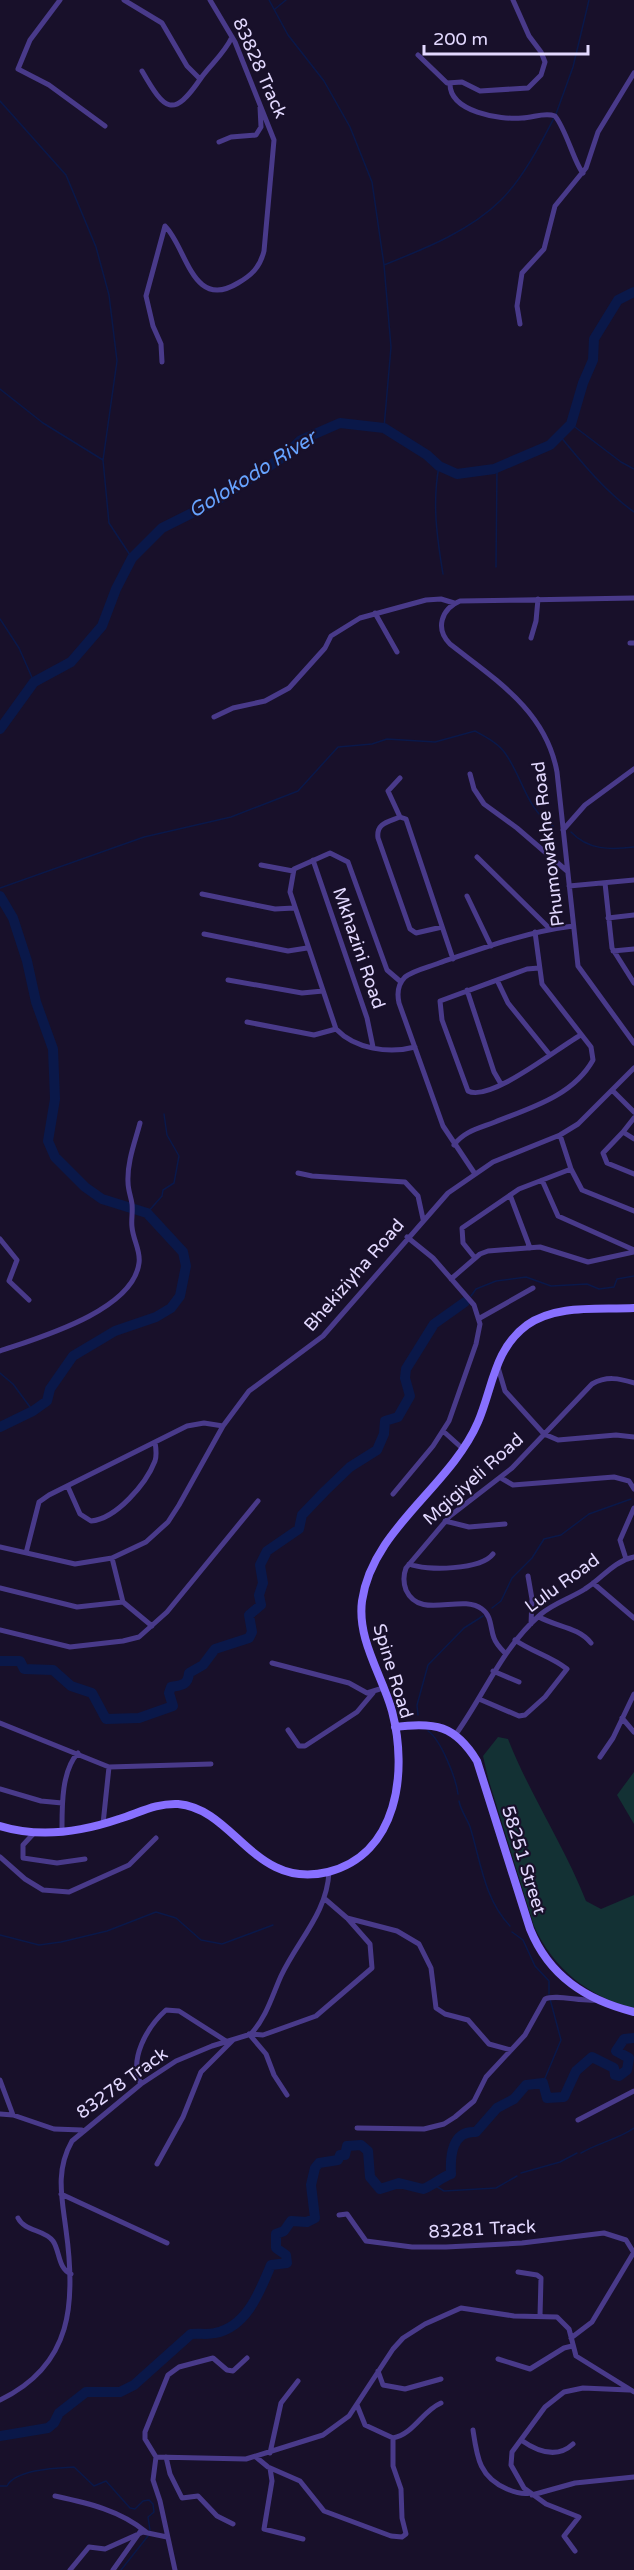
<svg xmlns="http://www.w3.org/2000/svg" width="634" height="2570" font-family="'Varela Round',sans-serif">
  <rect width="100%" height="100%" fill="#18102a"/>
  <!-- green -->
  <path fill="#133134" d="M498,1737l10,2c22,56 56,106 78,162l15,8 33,-14v113c-46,-11 -81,-40 -100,-82l-46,-148 -5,-22z
    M634,1772v52l-17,-29z"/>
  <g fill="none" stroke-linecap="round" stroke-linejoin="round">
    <!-- stream -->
    <path stroke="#0a1849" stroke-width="1.5" d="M269,0l19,35 36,46 26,46 22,55 12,83 7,82 -7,81
      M275,9l11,-9
      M0,101l66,74 30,72 13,48 8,66 -14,99 6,63 23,35
      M556,114l17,-47 16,-67
      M384,265c40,-16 86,-34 117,-65 22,-22 39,-55 53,-82
      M0,389l43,34 60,37
      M571,424l50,38 13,7
      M560,436c23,28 45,55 74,76
      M439,466c-7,37 -2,72 4,108
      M496,567l1,-100
      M0,619l19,29 15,34
      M571,832c17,18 39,18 63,15
      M0,888l144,-51 87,-20 49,-19 18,-7 40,-44 34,-3 15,-5 48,3 40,-11c11,6 23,12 30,22 18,25 21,56 48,73
      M147,1213l15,-17 1,-6 11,-7 5,-27 -12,-21 -3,-21
      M471,1296l5,-7 20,-8 30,-4 25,9 36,-2 12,5 15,-2 3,-8 17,-3
      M0,1373l13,11 20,27
      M492,1608l9,-7 11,-23 20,-20 12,-19 17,-4 28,-21 42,-15
      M418,1715l-1,-10 11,-40 36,-37 19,-12
      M428,1731c13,9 28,47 30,63
      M459,1801c2,11 10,20 12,29 10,34 14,70 39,96
      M512,1932l11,8 12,26 14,15v13
      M0,1935l39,10 22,-3 46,-11 49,-19 20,6 25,22 21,4 51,-19
      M543,2083l18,-43 -11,-41
      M581,2153c17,-10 37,-14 53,-25
      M521,2173l39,-11 17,-9
      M434,2185l10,6 52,-3 21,-12
      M0,2486h7c9,-17 51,-18 67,-19l20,19 12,-5 24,27 5,1 8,-8 6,-1 4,4 1,8 -6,5 2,13
      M121,2570l27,-34"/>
    <!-- river -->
    <path stroke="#0a1849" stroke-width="10" d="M0,729l34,-47 37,-20 31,-36 14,-37 16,-31 30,-30 54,-27 67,-44 18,-17 39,-17 44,5 43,27 12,11 18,8 37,-5 56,-24 21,-21 12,-41 10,-23 1,-21 24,-39 16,-8
      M0,896l13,22 14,43 9,41 17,47 2,50 -7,42 7,16 30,30 17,12 45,14 36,39 3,14 -6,30 -9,12 -15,9 -41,14 -42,25 -23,33 -3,12 -14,10 -33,16
      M0,1661h20l4,8 29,1 18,16 21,7 14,26 33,-1 34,-12 -4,-13 2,-6c11,-2 17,-2 18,-14l14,-8 12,-16 34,-11 3,-6 -3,-17 12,-10 -2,-10 4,-12 -3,-18 7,-14 32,-22 3,-14 23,-24 25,-24 27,-17 7,-16 1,-13 13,-4 12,-21 -5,-18 1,-9 28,-45 31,-22
      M0,2436l48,-8 6,-5 5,-10 27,-21h34l14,-7 57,-51c8,-1 16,1 24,-1 32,-6 45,-42 56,-68l16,-2 -1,-8 -10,-7v-14l8,-3 7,-10 16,1 8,-4 -4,-33 4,-17 4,-5 19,-3 2,-5h5l2,-9 14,-1 7,6 2,26 10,12 19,-6 24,6c11,-4 17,-11 28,-15 -1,-18 1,-44 25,-42l21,-24 17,-9 12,-14 17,-2 4,15 17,-1 12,-26 16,-14 22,11 1,7 4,1 8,-6 2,-12 -13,-7 8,-12 10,-1"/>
    <!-- street -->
    <path stroke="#493a8a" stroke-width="5" d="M60,0l-30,40 -12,29 31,16 56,41
      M124,0l38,23 25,43 13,13
      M418,55l29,28 15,-1 18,9 48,-3 13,-13 4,-13 -4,-10 -12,-16 -16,-36
      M142,71c23,40 31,48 59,7 10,-14 23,-24 31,-41
      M450,83c-1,29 50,37 72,35 11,0 22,-6 33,-2 11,13 20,49 28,57
      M219,142l12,-5 25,-2 5,-8 -1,-20
      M520,324l-3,-18 5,-33 22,-24 11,-43 31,-38 12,-36 36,-59
      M162,362l-1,-18 -8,-18 -7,-30 19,-70c22,22 27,85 73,57 14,-8 22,-16 26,-32l10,-111 -39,-98 -25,-42
      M634,598l-174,3c-19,8 -25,28 -10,43 46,36 96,67 107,128l21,194 56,77
      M375,613l22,39
      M531,638l5,-17 2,-22
      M630,643h4
      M214,717l19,-9 32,-7 24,-13 36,-40 6,-12 29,-18 66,-18 15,-1 13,4
      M470,774l4,15 10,15 33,24 50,43
      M400,817l-12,-26 12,-13
      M563,830l22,-25 49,-36
      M477,857l73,72
      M313,860l54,158 6,29
      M261,865l32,6
      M605,883l7,65 22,35
      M569,886l65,-6
      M202,894l73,15 19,-1
      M467,896l24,50
      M608,918l26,-3
      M442,927l-26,6 -6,-4 -32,-91c-2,-15 10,-16 22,-21l6,2 47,140
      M204,934l84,17 19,-3
      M613,951l21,-2
      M539,968l-12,1 -87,32 2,19 26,71c22,12 92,-45 113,-56
      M228,980l74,13 21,-2
      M497,980l11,23 42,52
      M401,982l-14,-12 -39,-108 -18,-9 -36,16 -4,23 46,137c19,20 53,25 79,18
      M467,990l27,82 7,12
      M247,1022l67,13 22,-6
      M613,1091l21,21
      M623,1132l11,-14
      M560,1135l11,34 11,21 52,21
      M634,1139l-11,-7 -20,21 4,10 27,11
      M454,1145c10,-14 26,-17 41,-23 35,-14 78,-26 98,-62l-2,-13 -49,-63 -7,-52
      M298,1173l14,3 93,6 13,14 5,23
      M475,1174l-32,-48 -44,-123c-2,-9 -1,-19 6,-26 9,-7 24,-10 34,-14 44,-15 87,-31 134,-37
      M542,1180l16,36 76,34
      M510,1195l20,53
      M0,1239l17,21 -8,21 20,19
      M475,1258l-12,-15 -1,-15 57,-39 52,-20
      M451,1279l29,-25 8,-3 52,-4 48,15 46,-10
      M480,1318l53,-30
      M0,1351c38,-13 133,-40 139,-88 2,-12 -6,-23 -7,-36 -1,-7 1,-15 0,-23 -1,-7 -4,-14 -4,-22 -1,-20 7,-40 12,-59
      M497,1364l8,27 39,43 14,6 58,-5 18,2
      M443,1431l20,18
      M501,1478l12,7 101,-8 15,4 5,8
      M68,1487l12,27 11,7c25,-2 55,-37 64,-60 2,-6 1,-13 0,-19
      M393,1494l40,-48 16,-25 27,-77 4,-20 -6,-19 -41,-47 -26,-21
      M445,1521l24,6 36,-3
      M0,1547l75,17 37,-6 34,-16 22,-20 11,-17 44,-79 26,-35 74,-55 125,-143 45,-31 67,-27 18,-11 56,-56
      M26,1553l13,-51 10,-7 138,-69 17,-3 19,3
      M112,1558l11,44 29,24
      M626,1559l-6,-19 14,-32
      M409,1564c17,7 72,6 84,-10
      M528,1576l4,23 -1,25
      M593,1583l41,35
      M0,1588l77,19 46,-5
      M539,1617c18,10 39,10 52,26
      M0,1630l70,17 53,-6 16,-4 28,-25 91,-111
      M505,1653c-4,-4 -9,-9 -11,-15 -4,-10 -2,-22 -12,-29 -21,-16 -62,12 -76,-19 -3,-8 -3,-14 0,-22l44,-52 62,-48 80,-84c14,-8 27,-6 42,-1
      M272,1663l77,20 18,10 16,-5
      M493,1671l26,11
      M479,1699l40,17 6,-1 20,-18 22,-28c-16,-13 -35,-17 -52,-29
      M622,1718l12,14
      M0,1723l109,44 102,-3
      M288,1730l11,16h6l52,-34 16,-19
      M456,1734c30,-42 45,-85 85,-120 13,-11 30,-16 44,-25 18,-11 27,-27 49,-32
      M600,1757l13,-19 21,-44
      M0,1789l41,12 21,2
      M103,1824l6,-57
      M35,1832l-12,13v13l34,5 28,-4
      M62,1832c0,-24 -1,-61 16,-79
      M0,1857l25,22 18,11 26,2 60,-27 27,-27
      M325,1899l22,19 50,13 22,13 12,24 5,40 9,6 23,6 21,24 22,6
      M249,2034l17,20 8,21 13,20
      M251,2034l12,1 53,-19 56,-48 -2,-24 -22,-25
      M0,2080l13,35
      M141,2084c-13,-24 6,-57 25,-74l13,1 47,30
      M0,2114l13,1 41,14 28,1
      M578,2120l56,-29
      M357,2128l67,1 20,-5 11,-7 19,-16 12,-24 39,-42 20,-36c11,-5 37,3 51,1
      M157,2164l26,-47 18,-45 32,-32
      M61,2194l106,49
      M339,2215l8,-1 19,27 46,6h34l76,-4 82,-10 22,7 8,13
      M18,2218c7,14 26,11 35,23 7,10 5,28 18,33
      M518,2272l19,3 4,3 -1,38
      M571,2338l21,-16 42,-70
      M498,2359l32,10 34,-21 8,-2
      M378,2371l5,14 22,4 36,-10
      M0,2400c73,-35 76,-98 66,-170 -4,-32 -11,-59 6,-89l69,-57 35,-23 36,-15 39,-12c16,-18 21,-38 30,-58 17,-36 46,-63 48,-104
      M357,2405l8,20 28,13
      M473,2430c4,27 6,47 34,59 7,3 15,6 23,4
      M393,2438c21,-4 29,-27 48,-35
      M521,2440c17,12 36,19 52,4
      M270,2453l11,-50 17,-22
      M156,2457l90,2 77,-24 26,-19 44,-67 10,-11 22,-14 36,-16 53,8 43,1 12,12 7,27 58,36
      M166,2457l4,17 12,24 16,-2 19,20 16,8
      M256,2457l12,10 32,14 24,30 67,25 11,1 4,-3 -4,-16 -1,-29 -8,-23v-28
      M270,2468l2,13 -8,48 39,10
      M532,2495l43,-12 59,-6
      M55,2496c32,7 65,14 91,36
      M575,2551l-11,-15 15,-19 -33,-13 -22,-16 -13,-23 1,-13 33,-45 19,-15 19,-4 46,2
      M70,2570l19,-23 16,2 38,-17 24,5
      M113,2570l27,-38
      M175,2570l-15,-69 -7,-21 3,-23 -11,-18v-7l23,-57 11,-8 34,-9 14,12 6,1 14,-13"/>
    <!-- secondary -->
    <path stroke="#8870ff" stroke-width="8" d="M395,1727c40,-5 60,-2 82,34l53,168c19,47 56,71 104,83
      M0,1826c39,12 81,6 119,-7 20,-6 37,-16 59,-15 57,5 76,86 150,68 70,-18 80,-100 64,-161 -10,-36 -35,-71 -30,-110 10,-72 88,-114 116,-179 15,-35 16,-73 49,-97 30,-21 71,-15 107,-17"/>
  </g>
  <g text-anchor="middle" stroke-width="4.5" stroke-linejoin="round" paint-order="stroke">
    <!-- street labels -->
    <g font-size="18" fill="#e3d9ff" stroke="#18102a">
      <text transform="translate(260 68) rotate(66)" y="6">83828 Track</text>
      <text transform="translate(548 844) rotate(-97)" y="6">Phumowakhe Road</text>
      <text transform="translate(359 948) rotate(71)" y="6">Mkhazini Road</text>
      <text transform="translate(354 1275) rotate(-49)" y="6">Bhekiziyha Road</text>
      <text transform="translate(473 1479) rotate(-42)" y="6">Mgigiyeli Road</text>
      <text transform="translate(562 1583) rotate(-36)" y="6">Lulu Road</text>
      <text transform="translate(393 1671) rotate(73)" y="6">Spine Road</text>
      <text transform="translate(524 1860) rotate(73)" y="6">58251 Street</text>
      <text transform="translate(122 2083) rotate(-36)" y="6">83278 Track</text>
      <text transform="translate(482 2229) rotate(-3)" y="6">83281 Track</text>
    </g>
    <!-- water labels -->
    <g font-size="20" font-style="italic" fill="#67a3ff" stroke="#18102a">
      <text transform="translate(252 474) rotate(-32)" y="7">Golokodo River</text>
    </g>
  </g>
  <!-- scale -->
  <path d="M424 45v9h164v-9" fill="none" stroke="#e3d9ff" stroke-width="3"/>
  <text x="433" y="45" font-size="18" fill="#e3d9ff" stroke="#18102a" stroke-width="4.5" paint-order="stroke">200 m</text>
</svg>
